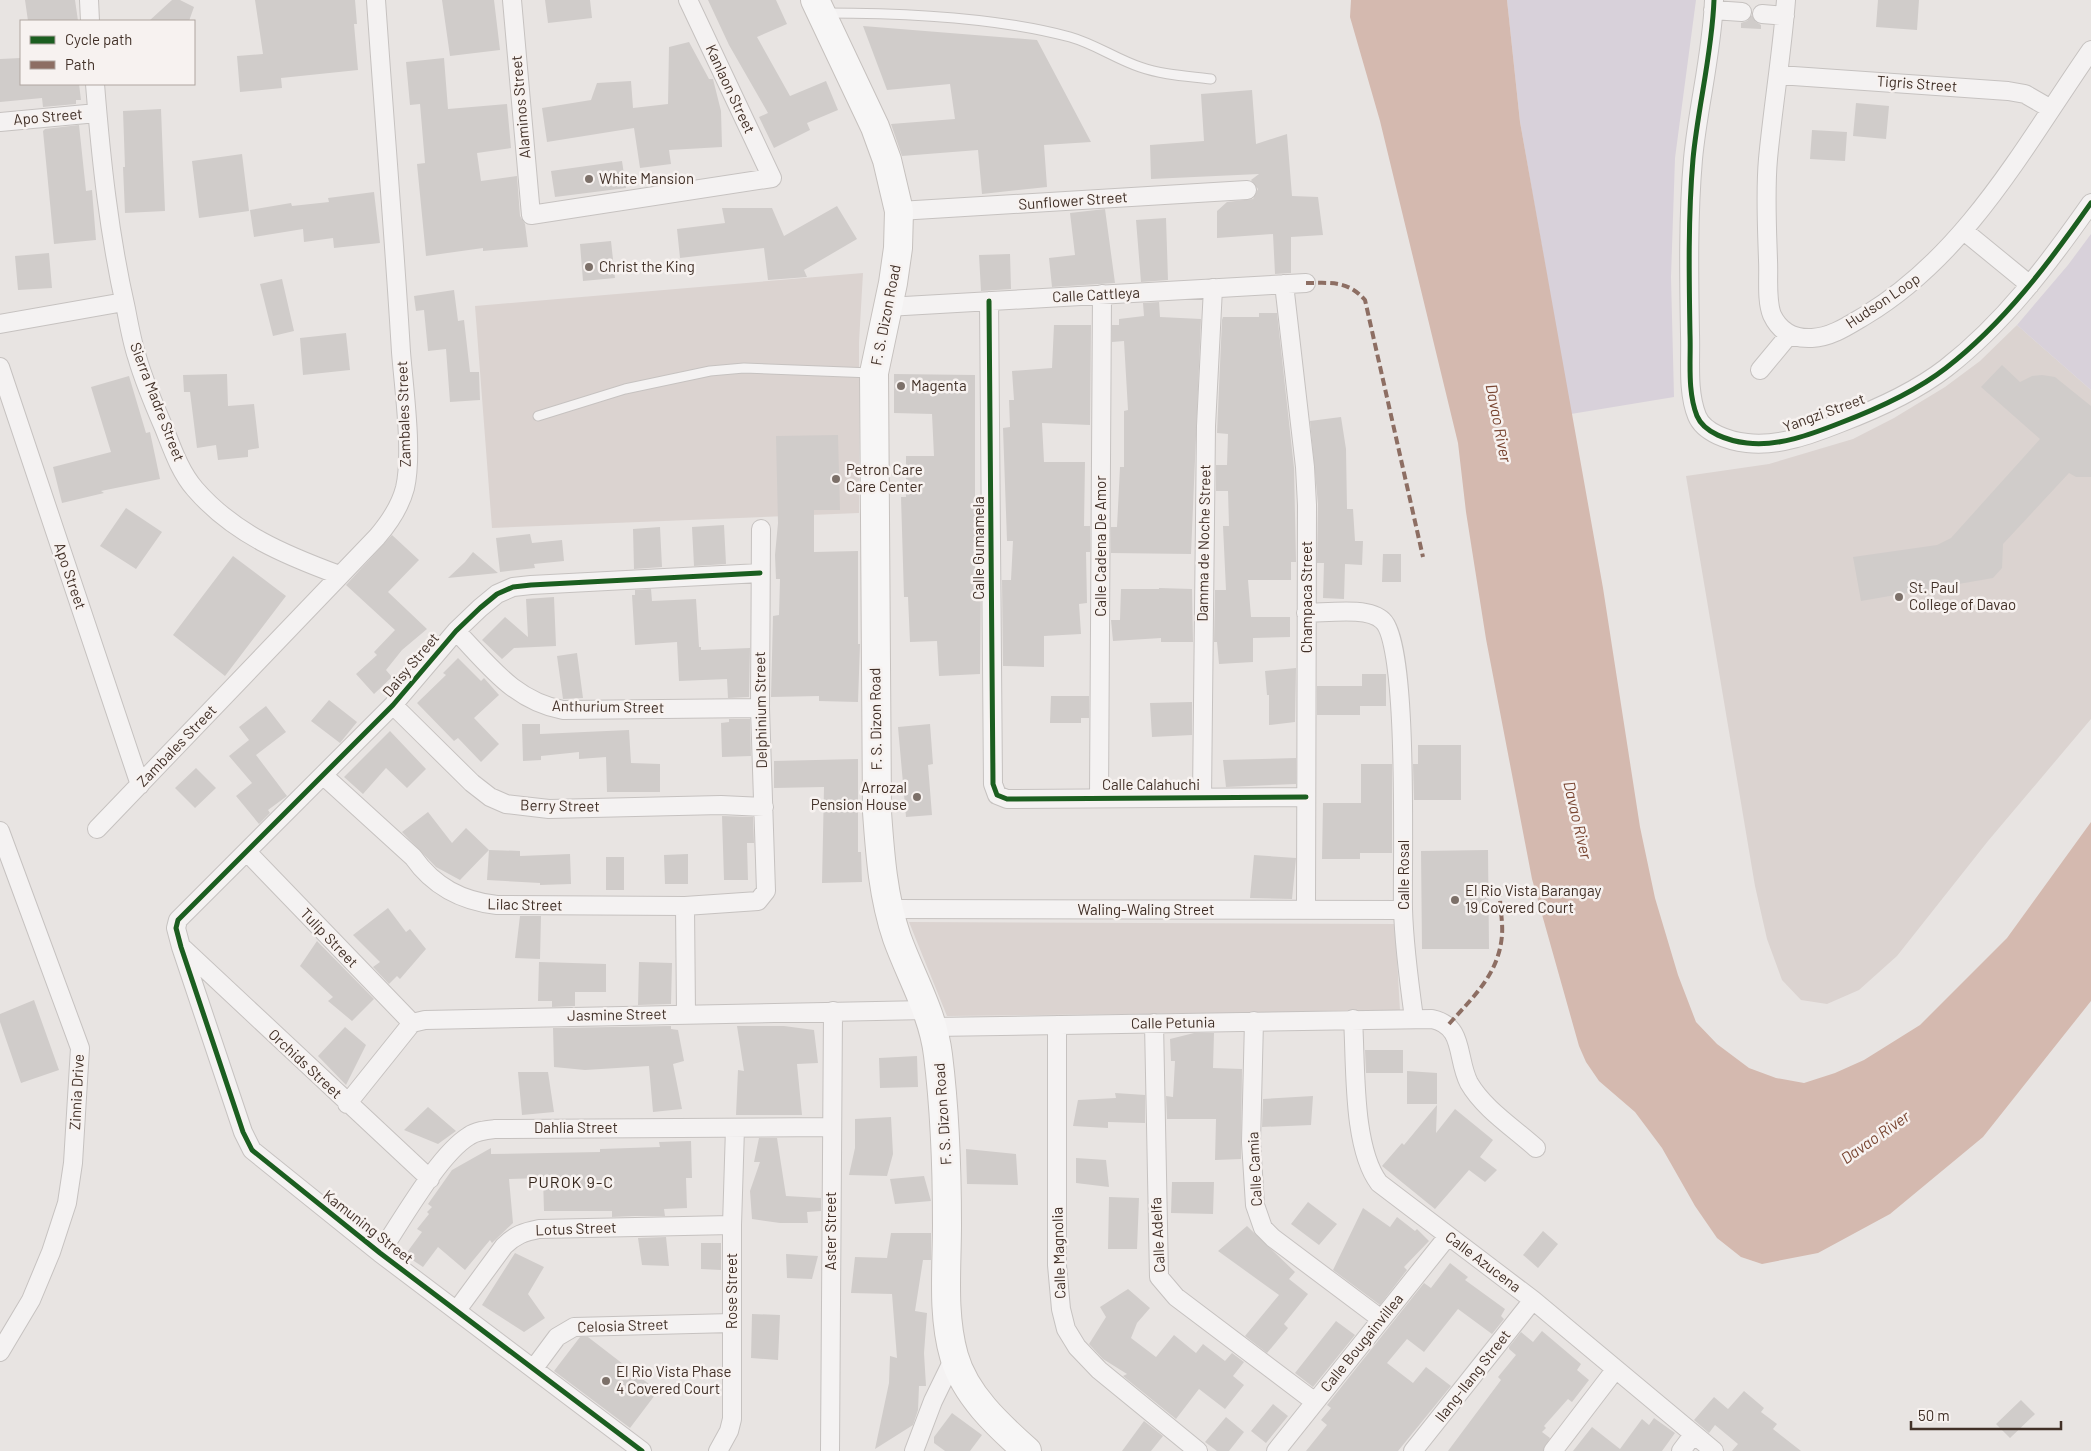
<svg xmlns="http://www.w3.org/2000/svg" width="2091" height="1451" font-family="Barlow,sans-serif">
  <rect width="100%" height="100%" fill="#e8e4e2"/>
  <!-- built -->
  <path fill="#dbd3d0" d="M863,273l-4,69v171l-367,15 -17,-222z
    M2017,325l74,65v329l-103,122 -91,115 -38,34 -32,14 -26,-4 -19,-20 -15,-41 -12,-53 -69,-410 83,-12 84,-25 41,-21 51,-31 35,-26z
    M909,922l486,2 5,87 -453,5z"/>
  <!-- green -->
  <path fill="#d8d1da" d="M1507,0h189l-21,158 -4,119 3,120 -103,17 -51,-292z
    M2091,234v156l-74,-65 51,-60z"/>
  <!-- water -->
  <path fill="#d4b9af" d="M1351,0h156l13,122 83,466 37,239 15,71 23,77 18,47 21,22 32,24 27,10 28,5 31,-10 29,-13 56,-35 87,-87 84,-116v179l-108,136 -93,77 -72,39 -56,11 -21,-7 -24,-19 -22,-32 -33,-58 -27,-36 -36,-31 -13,-19 -7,-16 -47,-167 -46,-240 -20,-127 -8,-69 -78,-322 -30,-104z"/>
  <!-- building -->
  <path fill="#d0ccca" d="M25,0h50l3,21h-50z
    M172,0h8l14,7 -5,14h-40z
    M255,0h100l2,24h-3l4,46 -77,8 1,10 -42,4 -3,-36 26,-2z
    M442,0h52l6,50 -50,6z
    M545,0h45l2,18 -44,5z
    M708,0h68l11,24 -30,13 33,59 36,-15 12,29 -31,13 3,7 -36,18 -15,-31 9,-4 -39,-68z
    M1878,0h41l-2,30 -41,-3z
    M1752,15l4,7 5,3v4l-20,-1v-5l6,-2z
    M863,26l174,14 54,102 -47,3 3,42 -65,7 -4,-44 -76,6 -11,-32 64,-5 -5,-35 -63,6z
    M689,42l20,37h4l8,32 1,36 -53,3 2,14 -31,4 -6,-40 -87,14 -5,-34 49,-8 6,-17 34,-2 2,27 35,-4 1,-57z
    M21,58v26h58l2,16h-5v4l-33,3 -1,-9 -42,4v-43z
    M444,58l4,51 59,-5 4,44 -34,5 4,28 36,-5 3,40 5,8 3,23 -45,4v-3l-57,8 -9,-92 8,-1 -5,-59 -10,1 -4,-43z
    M1252,90l4,54 31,-10 5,62 26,1 5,38 -32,2v36l-16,1 -2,-40 -56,4v-27l10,-9 26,-3 5,-10 -7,-9 8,-6 -108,5 -1,-34 54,-4 -3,-47z
    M1856,103l33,3 -3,33 -33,-3z
    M161,109l4,102 -40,2 -2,-46h2l-2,-56z
    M79,125l7,66 6,-1 4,50 -42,4 -11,-113 2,-2z
    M1812,130l35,2 -2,29 -35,-2z
    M242,154l7,57 -50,7 -7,-57z
    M622,161l4,27 -71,9 -4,-26z
    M374,192l6,51 -46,5 -1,-10 -29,4 -1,-13 -49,8 -4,-27 41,-7 1,3 37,-4 -1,-4z
    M837,206l20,33 -53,31 3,7 -39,3 -4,-32 -84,10 -3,-29 48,-6 -3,-15h50l12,28z
    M1105,209l10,74 -63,4 -3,-29 26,-3 -5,-42z
    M1166,218l2,62 -27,2 -5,-62z
    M611,241l4,37 -32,3 -3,-37z
    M49,253l3,35 -34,2 -3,-34z
    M1010,254l1,35 -30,2 -2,-36z
    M282,279l12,52 -21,5 -13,-52z
    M454,290l4,31 6,-1 6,52h9l1,28 -30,2 -4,-53 -18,2 -4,-41 -8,1 -2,-15z
    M1159,302l1,15 41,2 -10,235 -80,-1v-26h6l3,-60h4v-56l4,-1 -4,-69 -12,1v-17h7v-6l25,-3 -1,-13z
    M1259,313h18l17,155 2,94h-5v18h-43l3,37h39v20l-37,1v24l-34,2 -2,-22h-3l1,-52h11l-3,-64h6l-1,-35h-12v-26h11l1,-31 -11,-1 5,-113 1,-3h36z
    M1054,325h37l-1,100 -48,-2 2,39h41l-1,64h6v26h-4l1,51 -8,1 2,30 -37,2v31l-41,-1 -1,-86h9l2,-39h-6l-4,-113 7,-1 -1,-27h5l-2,-29 40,-3z
    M346,333l4,37 -47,5 -3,-37z
    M2002,365l18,17 12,-6 10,-1 13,2 36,29v71h-15l-7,-4 -66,71 -1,24 -9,10 -132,23 -8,-44 84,-12 14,-7 89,-99 -59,-52z
    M227,374l1,32 26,-2 5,44 -11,2v7l-30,3 -2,-15 -19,3 -7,-56h-6l-1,-17z
    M894,374l81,1v205h6l-1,94 -41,2 -2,-35 -27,1 -2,-45h-4l-3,-100h5v-41h28l-2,-42 -38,-1z
    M129,376l17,57 4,-1 10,47 -59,12 3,2 -42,10 -9,-36 58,-15 -20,-65z
    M1341,417l5,32 1,60h6l2,32h8l-1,24 -17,-1 -1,35 -21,-1 1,-35h-7l1,-59 -8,-83z
    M838,435l2,75h-26v42l44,-1v93h2l-2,58 -39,-1v-5l-48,1 2,-81 6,-1 1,-36h-4l-1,-24 3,-32 -2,-87z
    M126,508l36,24 -26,37 -36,-23z
    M724,525l2,39 -32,2 -2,-39z
    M660,527l2,40 -28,2 -1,-40z
    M530,534l2,9 30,-3 2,21 -30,3 1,4 -35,4 -4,-34z
    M392,535l27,25 -31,32 39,37 -25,21 -16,20 6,7 -18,17 -18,-20 21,-19 -3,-3 21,-22 -49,-45z
    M473,552l25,21 -50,5 17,-16z
    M1383,554h18v28h-19z
    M233,556l53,40 -61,80 -52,-41z
    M1159,588l33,1 1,53h-32v-4l-48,3 -2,-21h9l1,-31h38z
    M651,589l1,12 44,-2 3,48h2v3l49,-2 -1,49 -21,1 -1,-19 -48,2 -2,-39 -42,3 -3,-50h3v-5z
    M554,597l2,49 -42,2 -12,11 -20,-19 23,-23 23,20 -2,-38z
    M577,653l6,45 -20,1 -6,-43z
    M458,658l23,23 3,-3 15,17 -25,23 25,26 -18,18 -23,-24 -4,3 -37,-38 29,-28 -3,-2z
    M1296,668l-1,54 -26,3v-30h-2l-2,-24z
    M1362,674h24v32h-26v9h-43v-29h45z
    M1051,696h38v22h-8v5h-31z
    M329,700l28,22 -17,21 -29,-22z
    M1192,702v33l-40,2 -2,-34z
    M266,706l20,26 -30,23 31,41 -19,14 2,3 -11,11 -23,-28 16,-13 -23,-27 20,-16 -10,-13z
    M729,719h21l1,37 -29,1 -1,-34 8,-1z
    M522,724h18v10l89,-4 2,33 29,1v28h-53l-1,-35 -27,2v-7l-38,4v4l-18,1z
    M930,724l3,40 -5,1 4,50 -26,2 -8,-90z
    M390,731l36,38 -19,19 -21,-20 -23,26 -19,-17z
    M1418,745h43v55h-47l-1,-36h5z
    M1296,758v26l-70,3 -3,-27z
    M858,759v93h3l1,30 -40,1 2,-96 -50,1v-27z
    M1361,764h31v89h-32v6h-38l1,-56h38z
    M196,768l20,20 -21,20 -20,-20z
    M428,812l24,31 14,-15 23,22 -29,30 -24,-13 -34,-35z
    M722,816l31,1 1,26h-7l1,37h-24z
    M489,850l31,1v5l50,-2 1,30 -31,1v-2l-53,-3z
    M1488,850l1,99h-67l-1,-98z
    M688,854v30h-23l-1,-29z
    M1254,855l42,3 -4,41 -42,-1z
    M606,857h18v33h-18z
    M388,908l18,24 4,-3 16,20 -26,30 -3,-3 -8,8 -16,-17 7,-5 -27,-27z
    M520,916h21l-1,43 -25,-1z
    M317,941l57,58 -22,22 -24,-20 5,-4 -33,-31z
    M539,962l67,2v28h-31v14l-23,1v-6h-14z
    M639,962l33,1 -1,41 -33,1z
    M34,1000l25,70 -38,13 -21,-61v-8z
    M671,1026v3l7,1 6,31 -11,3 9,45 -29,3 -4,-46 -64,4 -31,-3 -1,-39z
    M737,1026h47l30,4 4,33 -21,1 5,51h-66l2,-45 6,1z
    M345,1027l21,18 -20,40 -28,-29z
    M1194,1033h20l-1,35 29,1 -1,90 -26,1 1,-41h-49l-1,-23 7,1 2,-36h-4l-1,-22z
    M1365,1050h38v23h-37z
    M917,1056l1,31 -38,1 -1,-30z
    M1407,1071l30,2v31h-30z
    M518,1072h30l6,40 -32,3z
    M1115,1093l30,2v28l-37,-1v6l-35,-2 5,-26 38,-2z
    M1313,1096l-2,29 -49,2 1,-28z
    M1437,1105l-1,28 19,-24 38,31 -13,17 17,13 -12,12 -16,-12 -34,39 -53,-43 20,-23 2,2z
    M428,1107l28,24 -18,13 -34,-14z
    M891,1117l2,37 -6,22 -38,-1 6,-27v-29z
    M759,1138h18l9,58 35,2v13l-14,1 1,11h-28l-28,-4 -2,-28 10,-29h-6z
    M691,1141l1,37h-6l1,30 -23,1 1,7h-30l-23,1v-6h-68l-1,-33 -34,1 4,44 -21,20 -2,-3 -25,30 -27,-23 -15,20 -18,-12 17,-23 -5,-3 12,-15 -2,-2 5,-5 -4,-3 24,-34 39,-22v6l109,-2v-3l60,-2 -1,-5z
    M966,1149l50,5 2,31 -51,-1z
    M1076,1158l30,2 3,27 -33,-4z
    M924,1176l7,25 -36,3 -5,-25z
    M1172,1182h42l-1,32 -42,-1z
    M1109,1197l30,1 -2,51h-29z
    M1308,1202l29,22 -18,21 -28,-21z
    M1363,1208l27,19 7,-10 18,14 2,-2 12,12 -25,26 3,3 -27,35 -47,-35z
    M1247,1226l48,46 -6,7 19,15 -24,30 4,4 -21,25 -22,-17 34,-41 -61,-44z
    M1543,1231l15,13 -20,24 -15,-13z
    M891,1233h40v27h-8l-8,51 12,2 -3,40 2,33h-7l-1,24 -5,15 -38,24 14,-66 1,-27 7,2 -5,-64 -41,-1 4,-36 32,1z
    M666,1237l3,29 -27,-1 -4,-27z
    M701,1243h20v27l-20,-1z
    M515,1253l29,14 -16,27 17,24 -21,14 -42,-27z
    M786,1254l32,2 -6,23 -25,-1z
    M1450,1263l18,14 -3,3 40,29 -4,7 3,3 -12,15 -34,-25 -34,43 -17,-13 -20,24 26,20 13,-16 25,19 -53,65h-92l21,-26 -6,-5 10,-12 -4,-3 97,-122 7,5z
    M1128,1289l22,19 -13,15 -6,15 25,19 18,-22 22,18 7,-9 22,17 7,-8 12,9 -11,14 11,9 -19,24 -26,-20 -23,30 -53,-43 4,-2 -24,-15 -14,-15 17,-27 -6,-10z
    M752,1314l28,1 -2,45 -27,-2z
    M1336,1321l19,14 -42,52 -18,-14z
    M1542,1331l39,33 -4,6 12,10 -17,22 -4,-3 -24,27 2,2 -4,4 8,6 -7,13h-95l53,-71 -3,-3 18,-22 -7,-6v-2l12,-15 12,10z
    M580,1337h8l70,54 -28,37 -76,-57z
    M1744,1391l20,17 -3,4 16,12 -4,5 28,22h-69l6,-7 -23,-19 -6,8 -15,-13 20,-23 14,12z
    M2021,1400l14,14 -25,24 -14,-14z
    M1273,1404l15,12 -22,27 -15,-12z
    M952,1413l30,22 -12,16h-25l-11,-8v-6z
    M1226,1417l18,15 -15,19h-12l-12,-9z
    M1654,1418l21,15 -13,18h-89l19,-24 28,22 22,-30 7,6z
    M1144,1421l19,15 -12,15h-29z"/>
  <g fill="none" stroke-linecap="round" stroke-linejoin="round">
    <!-- lane casing -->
    <g stroke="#c6c2c0" stroke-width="11">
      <path id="lane" d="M825,13c77,0 171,4 245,24 25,7 46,22 70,30 23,8 47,9 71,12
        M538,416l87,-27 85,-18 34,-3 128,5"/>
    </g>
    <!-- street casing -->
    <g stroke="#c6c2c0" stroke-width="20">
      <path id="street" d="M89,0l1,21
        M512,0l19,215 241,-37 -84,-178
        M1714,0c-2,54 -16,106 -21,159 -5,58 -4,117 -3,175 1,26 -3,57 7,82 7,17 32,25 50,27 31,4 65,-9 93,-20 37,-14 75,-31 106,-55 58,-45 103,-105 145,-165
        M1786,0c-4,53 -13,106 -18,159 -3,33 -1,68 0,101 1,17 -2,40 4,55 8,17 22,24 40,23 20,-1 37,-13 54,-23 101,-61 159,-170 225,-265
        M1713,10l29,2
        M1762,14l23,2
        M1779,75l229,16 17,3 26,15
        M95,84c6,75 14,151 31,225 3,16 6,33 11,48 7,24 17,48 27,71 8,20 16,44 31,61 39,45 90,66 144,86
        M0,122l97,-9
        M899,211l348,-21
        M1964,231l66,54
        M1284,284l21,183 2,38 -1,405
        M989,301l4,483 4,11 10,4 299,-2
        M887,307l419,-24
        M0,324l124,-22
        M0,367l140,418
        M1760,370l29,-35
        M1306,613c20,0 63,-7 77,8 26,25 19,242 20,288 1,37 6,73 11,109
        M456,631c33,34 58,70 107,79l197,-2
        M393,705l79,78 18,14 16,7 43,5 172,-4 43,2
        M324,776l89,81c21,30 49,44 84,48l188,1 73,-5 8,-10 -6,-183 1,-179
        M1099,798l3,-504
        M1202,798l4,-372 7,-138
        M97,829l280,-292c12,-14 23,-30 28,-49 8,-35 -1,-98 -4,-136 -7,-117 -17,-235 -25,-352
        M0,831l80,217 -7,115 -6,40 -16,49 -20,48 -31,52
        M247,852l165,171
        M685,906l1,108
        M889,909l514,1
        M184,949l246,230
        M1353,1019c3,46 -1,128 26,164l154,117 181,151
        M1254,1021l-3,121 4,63 8,23 10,10 108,81
        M1154,1023l5,254 17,20 139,105
        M1057,1025v240l4,44 5,20 11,18 22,23 99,81
        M933,1027l499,-8c33,7 24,39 37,64 15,26 45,45 67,65
        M347,1104l65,-81 13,-3 502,-10
        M380,1253c21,-31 59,-99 89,-117 7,-5 17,-6 26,-7l336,-2
        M457,1310l47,-64c11,-11 20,-14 35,-17l193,-4
        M534,1368l23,-31 17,-10 158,-4
        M642,1451l-262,-198 -128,-103 -9,-18 -62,-185 -5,-19 2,-8 215,-215 63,-74 24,-23 17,-14 16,-7 18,-2 229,-12
        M718,1451l11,-20 3,-12v-194l3,-97
        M830,1451l3,-440
        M914,1451l19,-50 21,-43
        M1276,1451l172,-215
        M1413,1451l120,-151
        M1553,1451l62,-81
        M1681,1451l12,-16"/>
    </g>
    <!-- primary casing -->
    <g stroke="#c6c1be" stroke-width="30">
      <path id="primary" d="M815,0l60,127 12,33 12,51 -1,37 -5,35 -19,90 3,439c3,42 6,85 20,126 14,39 36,75 41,117 7,56 9,113 9,170 0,43 -5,89 7,131 11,39 44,69 73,95"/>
    </g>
    <!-- lane -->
    <use href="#lane" stroke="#f4f2f2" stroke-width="9"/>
    <!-- street -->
    <use href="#street" stroke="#f4f2f2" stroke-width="18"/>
    <!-- primary -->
    <use href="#primary" stroke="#f7f6f6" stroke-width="28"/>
    <!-- quiet -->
    <path stroke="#8d6e63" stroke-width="4" stroke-dasharray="8 4" stroke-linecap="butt" d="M1306,283c25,0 41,-3 59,17l58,257
      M1449,1024c24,-27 50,-50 53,-89 1,-13 -2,-26 -2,-39"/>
    <!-- cycleway casing -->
    <g stroke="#f7f2f0" stroke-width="8">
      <path id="cycleway" d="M1714,0c-2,54 -16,106 -21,159 -5,58 -4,117 -3,175 1,26 -3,57 7,82 7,17 32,25 50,27 31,4 65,-9 93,-20 37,-14 75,-31 106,-55 58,-45 103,-105 145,-165
        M989,301l4,483 4,11 10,4 299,-2
        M642,1451l-262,-198 -128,-103 -9,-18 -62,-185 -5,-19 2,-8 215,-215 63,-74 24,-23 17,-14 16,-7 18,-2 229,-12"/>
    </g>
    <!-- cycleway -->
    <use href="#cycleway" stroke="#1b5e20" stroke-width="5"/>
  </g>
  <!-- markers -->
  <g fill="#7c7069" stroke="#f7f2f0" stroke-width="2">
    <circle cx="589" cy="179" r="5"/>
    <circle cx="589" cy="267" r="5"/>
    <circle cx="901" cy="386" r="5"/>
    <circle cx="836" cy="479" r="5"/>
    <circle cx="1899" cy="597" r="5"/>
    <circle cx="917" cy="797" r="5"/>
    <circle cx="1455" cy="900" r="5"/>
    <circle cx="606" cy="1381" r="5"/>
  </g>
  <g text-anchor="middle" stroke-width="5" stroke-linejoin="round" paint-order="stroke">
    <!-- street labels -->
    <g font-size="15" fill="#423128" stroke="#f7f2f0">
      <text transform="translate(1917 84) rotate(4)" y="5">Tigris Street</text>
      <text transform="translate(730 89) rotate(65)" y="5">Kanlaon Street</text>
      <text transform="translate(521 107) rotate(-95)" y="5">Alaminos Street</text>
      <text transform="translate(48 117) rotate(-5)" y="5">Apo Street</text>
      <text transform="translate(1073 201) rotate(-4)" y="5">Sunflower Street</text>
      <text transform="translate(1096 295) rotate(-3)" y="5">Calle Cattleya</text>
      <text transform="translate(1883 301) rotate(-34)" y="5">Hudson Loop</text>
      <text transform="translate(886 315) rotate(-79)" y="5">F. S. Dizon Road</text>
      <text transform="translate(157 402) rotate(69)" y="5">Sierra Madre Street</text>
      <text transform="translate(1824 413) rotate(-20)" y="5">Yangzi Street</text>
      <text transform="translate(404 414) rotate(-92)" y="5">Zambales Street</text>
      <text transform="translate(1204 543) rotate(-89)" y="5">Damma de Noche Street</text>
      <text transform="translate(1101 546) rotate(-90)" y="5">Calle Cadena De Amor</text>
      <text transform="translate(979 548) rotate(-90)" y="5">Calle Gumamela</text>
      <text transform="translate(70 576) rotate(71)" y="5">Apo Street</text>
      <text transform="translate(1307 597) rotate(-90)" y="5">Champaca Street</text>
      <text transform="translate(411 665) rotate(-50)" y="5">Daisy Street</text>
      <text transform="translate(608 707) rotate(1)" y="5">Anthurium Street</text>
      <text transform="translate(761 710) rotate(-91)" y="5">Delphinium Street</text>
      <text transform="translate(876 719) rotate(-91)" y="5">F. S. Dizon Road</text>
      <text transform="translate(177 746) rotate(-46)" y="5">Zambales Street</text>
      <text x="1151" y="790">Calle Calahuchi</text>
      <text transform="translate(560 806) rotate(1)" y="5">Berry Street</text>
      <text transform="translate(1404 875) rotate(-90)" y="5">Calle Rosal</text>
      <text transform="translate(525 905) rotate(1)" y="5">Lilac Street</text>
      <text x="1146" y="915">Waling-Waling Street</text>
      <text transform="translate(329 938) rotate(46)" y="5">Tulip Street</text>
      <text transform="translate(617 1015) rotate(-1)" y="5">Jasmine Street</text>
      <text transform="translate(1173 1023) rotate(-1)" y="5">Calle Petunia</text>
      <text transform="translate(305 1064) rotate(43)" y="5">Orchids Street</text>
      <text transform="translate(77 1092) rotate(-87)" y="5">Zinnia Drive</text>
      <text transform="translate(943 1114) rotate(-94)" y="5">F. S. Dizon Road</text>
      <text x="576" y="1133">Dahlia Street</text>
      <text transform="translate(1255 1169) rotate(-93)" y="5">Calle Camia</text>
      <text transform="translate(368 1227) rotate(38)" y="5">Kamuning Street</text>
      <text transform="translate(576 1229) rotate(-2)" y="5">Lotus Street</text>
      <text transform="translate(831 1231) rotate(-90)" y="5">Aster Street</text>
      <text transform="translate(1158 1235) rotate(-93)" y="5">Calle Adelfa</text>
      <text transform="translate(1059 1253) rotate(-92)" y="5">Calle Magnolia</text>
      <text transform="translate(1483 1262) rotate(37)" y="5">Calle Azucena</text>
      <text transform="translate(732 1291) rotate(-90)" y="5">Rose Street</text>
      <text transform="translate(623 1326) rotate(-2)" y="5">Celosia Street</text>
      <text transform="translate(1362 1343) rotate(-51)" y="5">Calle Bougainvillea</text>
      <text transform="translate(1473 1376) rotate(-52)" y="5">Ilang-Ilang Street</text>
    </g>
    <!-- poi labels -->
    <g font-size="15" fill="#423128" stroke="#f7f2f0" text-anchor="start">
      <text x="599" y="184">White Mansion</text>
      <text x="599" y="272">Christ the King</text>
      <text x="911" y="391">Magenta</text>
      <text x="846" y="475">Petron Care<tspan x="846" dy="17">Care Center</tspan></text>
      <text x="1909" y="593">St. Paul<tspan x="1909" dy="17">College of Davao</tspan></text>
      <text x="907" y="793" text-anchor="end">Arrozal<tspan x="907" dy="17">Pension House</tspan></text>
      <text x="1465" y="896">El Rio Vista Barangay<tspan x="1465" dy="17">19 Covered Court</tspan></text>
      <text x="616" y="1377">El Rio Vista Phase<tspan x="616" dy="17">4 Covered Court</tspan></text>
    </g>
    <!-- water labels -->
    <g font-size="16" font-style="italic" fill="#784430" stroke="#f7f2f0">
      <text transform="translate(1499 423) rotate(79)" y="6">Davao River</text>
      <text transform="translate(1578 820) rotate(77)" y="6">Davao River</text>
      <text transform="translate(1875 1137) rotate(-35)" y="6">Davao River</text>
    </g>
    <!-- neighbourhood labels -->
    <g font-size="16" letter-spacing="1" fill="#33241a" stroke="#f7f2f0">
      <text x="571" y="1188">PUROK 9-C</text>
    </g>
  </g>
  <!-- legend -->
  <rect x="20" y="20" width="175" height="65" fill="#f7f2f0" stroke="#afa5a0"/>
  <rect x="30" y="36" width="25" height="8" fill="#1b5e20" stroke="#afa5a0"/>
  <text x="65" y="45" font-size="15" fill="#423128">Cycle path</text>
  <rect x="30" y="61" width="25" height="8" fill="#8d6e63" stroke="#afa5a0"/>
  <text x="65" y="70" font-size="15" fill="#423128">Path</text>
  <!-- scale -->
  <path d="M1911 1421v8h150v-8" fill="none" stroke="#423128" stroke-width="2.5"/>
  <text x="1918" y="1421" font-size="15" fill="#423128" stroke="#f7f2f0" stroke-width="4" paint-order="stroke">50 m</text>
</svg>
